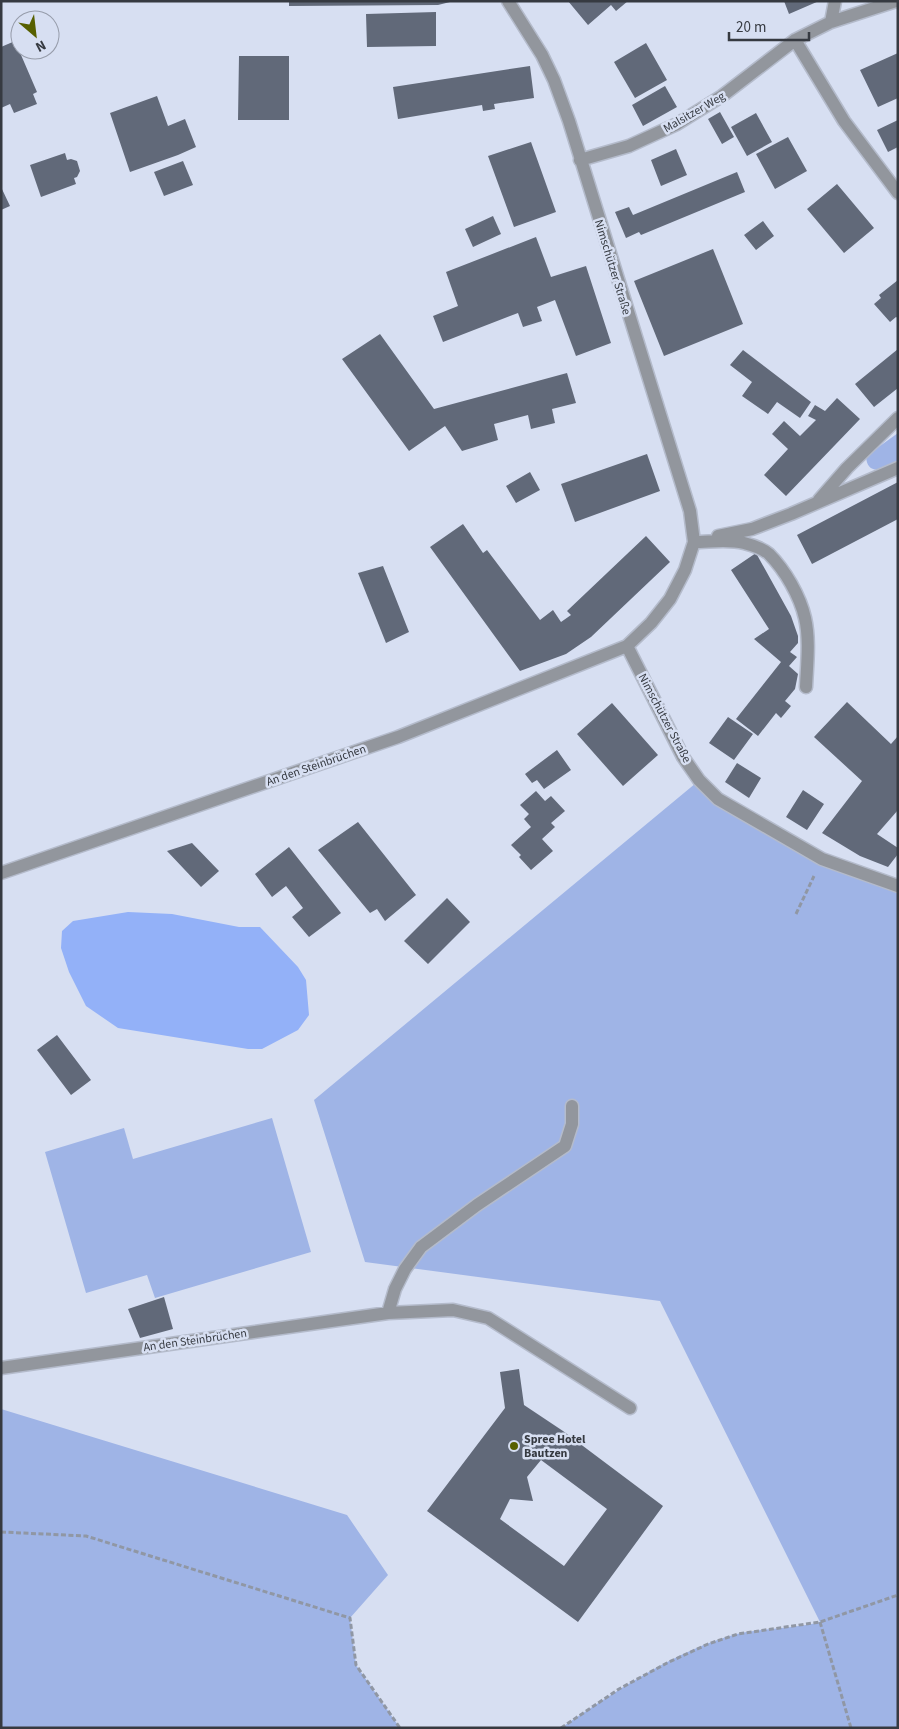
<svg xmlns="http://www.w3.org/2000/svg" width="899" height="1729" font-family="'Source Sans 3',sans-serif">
  <rect width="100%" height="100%" fill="#d7dff2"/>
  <!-- green -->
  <path fill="#9fb4e6" d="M898,433v29c-12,6 -31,16 -32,-6z
    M696,783l126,76 76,27v842h-337c52,-35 115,-78 176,-94 27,-6 56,-5 83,-12l-160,-321 -295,-39 -51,-162z
    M272,1118l39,134 -156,46 -8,-23 -61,18 -41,-141 79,-24 9,31z
    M1,1409l346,106 41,60 -38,43 6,47 44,63h-399z"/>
  <!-- water -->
  <path fill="#93b1f8" d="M128,912l44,2 67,13h21l38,40 8,13 3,35 -11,15 -36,19h-14l-130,-21 -32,-22 -17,-34 -8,-24 1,-17 11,-10z"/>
  <!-- building -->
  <path fill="#616979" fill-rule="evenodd" d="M289,1h161v1l-12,3 -149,1z
    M568,1h60l-12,10 -5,-6 -23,20z
    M784,1h35l-30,13z
    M436,12v34l-69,1 -1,-33z
    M15,41l22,51 -4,2 4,10 -23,9 -4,-9 -9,4v-61z
    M646,43l21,37 -32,18 -21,-36z
    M898,53v45l-20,9 -18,-37z
    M239,56h50v64h-51z
    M530,66l4,32 -40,6 1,5 -12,2 -1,-6 -84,14 -5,-32z
    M665,86l12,21 -34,19 -11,-21z
    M157,96l11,30 17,-7 11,28 -18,8 -48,17 -20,-59z
    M720,112l14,25 -12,7 -14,-25z
    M756,113l16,29 -25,14 -16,-29z
    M898,120v27l-10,5 -11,-22z
    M788,137l19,34 -32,18 -19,-35z
    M531,142l25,70 -42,15 -26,-71z
    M676,149l11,26 -26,11 -10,-26z
    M65,153l2,7 4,-1 6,2 3,10 -3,6 -3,1 2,6 -35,13 -11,-32z
    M183,161l10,24 -29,11 -10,-24z
    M737,172l8,20 -104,43 -2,-3 -13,6 -11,-26 14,-5 4,8z
    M837,184l37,44 -30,25 -37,-44z
    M1,187l9,19 -9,4z
    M493,216l8,18 -28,13 -8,-18z
    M763,221l11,15 -18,14 -12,-15z
    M536,237l15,40 35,-11 25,77 -35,13 -21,-56 -18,7 5,14 -19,6 -5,-14 -75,29 -10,-26 25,-10 -12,-34z
    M713,249l30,75 -79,32 -30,-75z
    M898,280v38l-2,-1 -6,5 -16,-18 7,-6 -2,-3z
    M380,334l54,75 133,-36 9,30 -24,6 3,14 -24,6 -3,-14 -34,9 4,16 -36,11 -17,-25 -36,25 -67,-92z
    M898,349v39l-24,19 -19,-23z
    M743,350l68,52 -11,16 -23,-16 -9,12 -26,-18 10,-14 -22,-17z
    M837,398l23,21 -74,77 -22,-21 24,-26 -16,-15 12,-13 16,15 16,-16 -8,-4 7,-11 10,6z
    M647,454l13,37 -85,31 -14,-38z
    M530,472l10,18 -24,13 -10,-17z
    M898,482v37l-86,45 -15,-29z
    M463,524l20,29 4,-3 53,70 13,-10 8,12 10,-7 -4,-4 79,-75 24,26 -79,75 -25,17 -46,17 -90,-124z
    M756,553l35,63 7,20v7l-8,9 7,5 -8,9 9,8 -3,15 -10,12 6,5 -10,12 -5,-5 -18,23 -22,-17 45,-57 -27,-23 15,-10 -38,-59z
    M383,566l26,66 -23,11 -28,-70z
    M847,702l44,42 7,-8v74l-21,24 21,14v6l-10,13 -28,-11 -38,-23 40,-52 -48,-44z
    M612,703l46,52 -35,31 -46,-52z
    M728,717l25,17 -19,26 -25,-17z
    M557,750l14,20 -27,19 -7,-9 -5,3 -7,-9z
    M737,763l24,15 -12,20 -24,-16z
    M803,790l21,14 -17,26 -21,-13z
    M536,791l9,10 6,-5 14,15 -14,12 4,4 -13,12 11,12 -22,19 -12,-13 2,-2 -10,-10 20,-18 -7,-8 5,-5 -9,-9z
    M358,822l58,73 -31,26 -8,-12 -7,4 -52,-63z
    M192,843l27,28 -18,16 -34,-36z
    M289,847l52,66 -32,24 -17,-20 11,-9 -17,-22 -14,11 -17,-23z
    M447,898l23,24 -42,42 -24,-23z
    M57,1035l34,45 -20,15 -34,-45z
    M164,1297l9,32 -33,9 -12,-29z
    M519,1369l5,36 39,26 100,75 -85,116 -151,-111 78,-103 -5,-36zM541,1460l66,49 -43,57 -64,-47 10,-20 23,2 -6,-24z"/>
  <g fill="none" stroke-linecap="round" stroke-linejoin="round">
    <!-- minor casing -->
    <g stroke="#b4bbcb" stroke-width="15">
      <path id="minor" d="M831,22l4,-21
        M795,40l49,81 54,72
        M580,160l49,-14 48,-22 45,-28 73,-56 36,-18 65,-21
        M819,500l28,-32 51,-50
        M718,536l34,-7 39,-15 107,-46
        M694,542c16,0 35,-3 50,1 8,2 19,6 25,11 16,16 31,42 36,64 5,22 2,46 1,69
        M627,646l56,111 16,23 19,19 104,60 76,27
        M1,873l397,-136 229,-91 24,-23 19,-24 15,-29 9,-28 -4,-31 -121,-390 -15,-41 -12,-25 -34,-54
        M388,1313l7,-24 10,-20 16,-22 56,-42 88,-59 7,-22v-18
        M1,1368l387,-55 65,-3 35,8 142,90"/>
    </g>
    <!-- path -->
    <path stroke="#9097a4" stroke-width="3" stroke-dasharray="5 2.5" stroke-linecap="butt" d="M796,914l18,-38
      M1,1532l85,4 264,82 6,47 44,63
      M820,1622l31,106
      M561,1728l58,-39 48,-26 41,-19 30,-10 82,-12 78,-27"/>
    <!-- minor -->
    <use href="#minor" stroke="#92969d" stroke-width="12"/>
  </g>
  <!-- markers -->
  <circle fill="#576000" stroke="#d7dff2" stroke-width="2" cx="514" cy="1446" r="5"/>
  <g text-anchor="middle" stroke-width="5" stroke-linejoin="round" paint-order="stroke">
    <!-- street labels -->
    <g font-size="12" fill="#363a41" stroke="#d7dff2">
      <text transform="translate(694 112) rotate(-30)" y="4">Malsitzer Weg</text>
      <text transform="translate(613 267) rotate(73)" y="4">Nimschützer Straße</text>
      <text transform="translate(665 718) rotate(62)" y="4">Nimschützer Straße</text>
      <text transform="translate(316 765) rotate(-19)" y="4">An den Steinbrüchen</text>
      <text transform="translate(195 1340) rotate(-8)" y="4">An den Steinbrüchen</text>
    </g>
    <!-- poi labels -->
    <g font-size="12" font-weight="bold" fill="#363a41" stroke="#d7dff2" text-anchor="start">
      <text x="524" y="1443">Spree Hotel<tspan x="524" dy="14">Bautzen</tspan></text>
    </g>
  </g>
  <!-- border -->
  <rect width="899" height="1729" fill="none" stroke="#363a41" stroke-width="5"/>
  <!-- north arrow -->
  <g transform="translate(35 35) rotate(152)"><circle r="24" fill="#d7dff2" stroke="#979dab"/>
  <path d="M0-4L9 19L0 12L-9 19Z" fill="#576000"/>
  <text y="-8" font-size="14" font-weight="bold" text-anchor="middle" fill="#363a41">N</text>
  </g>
  <!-- scale -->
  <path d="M729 32v8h80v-8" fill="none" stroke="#363a41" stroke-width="2.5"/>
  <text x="736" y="32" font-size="15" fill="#363a41" stroke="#d7dff2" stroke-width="4" paint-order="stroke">20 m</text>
</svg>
